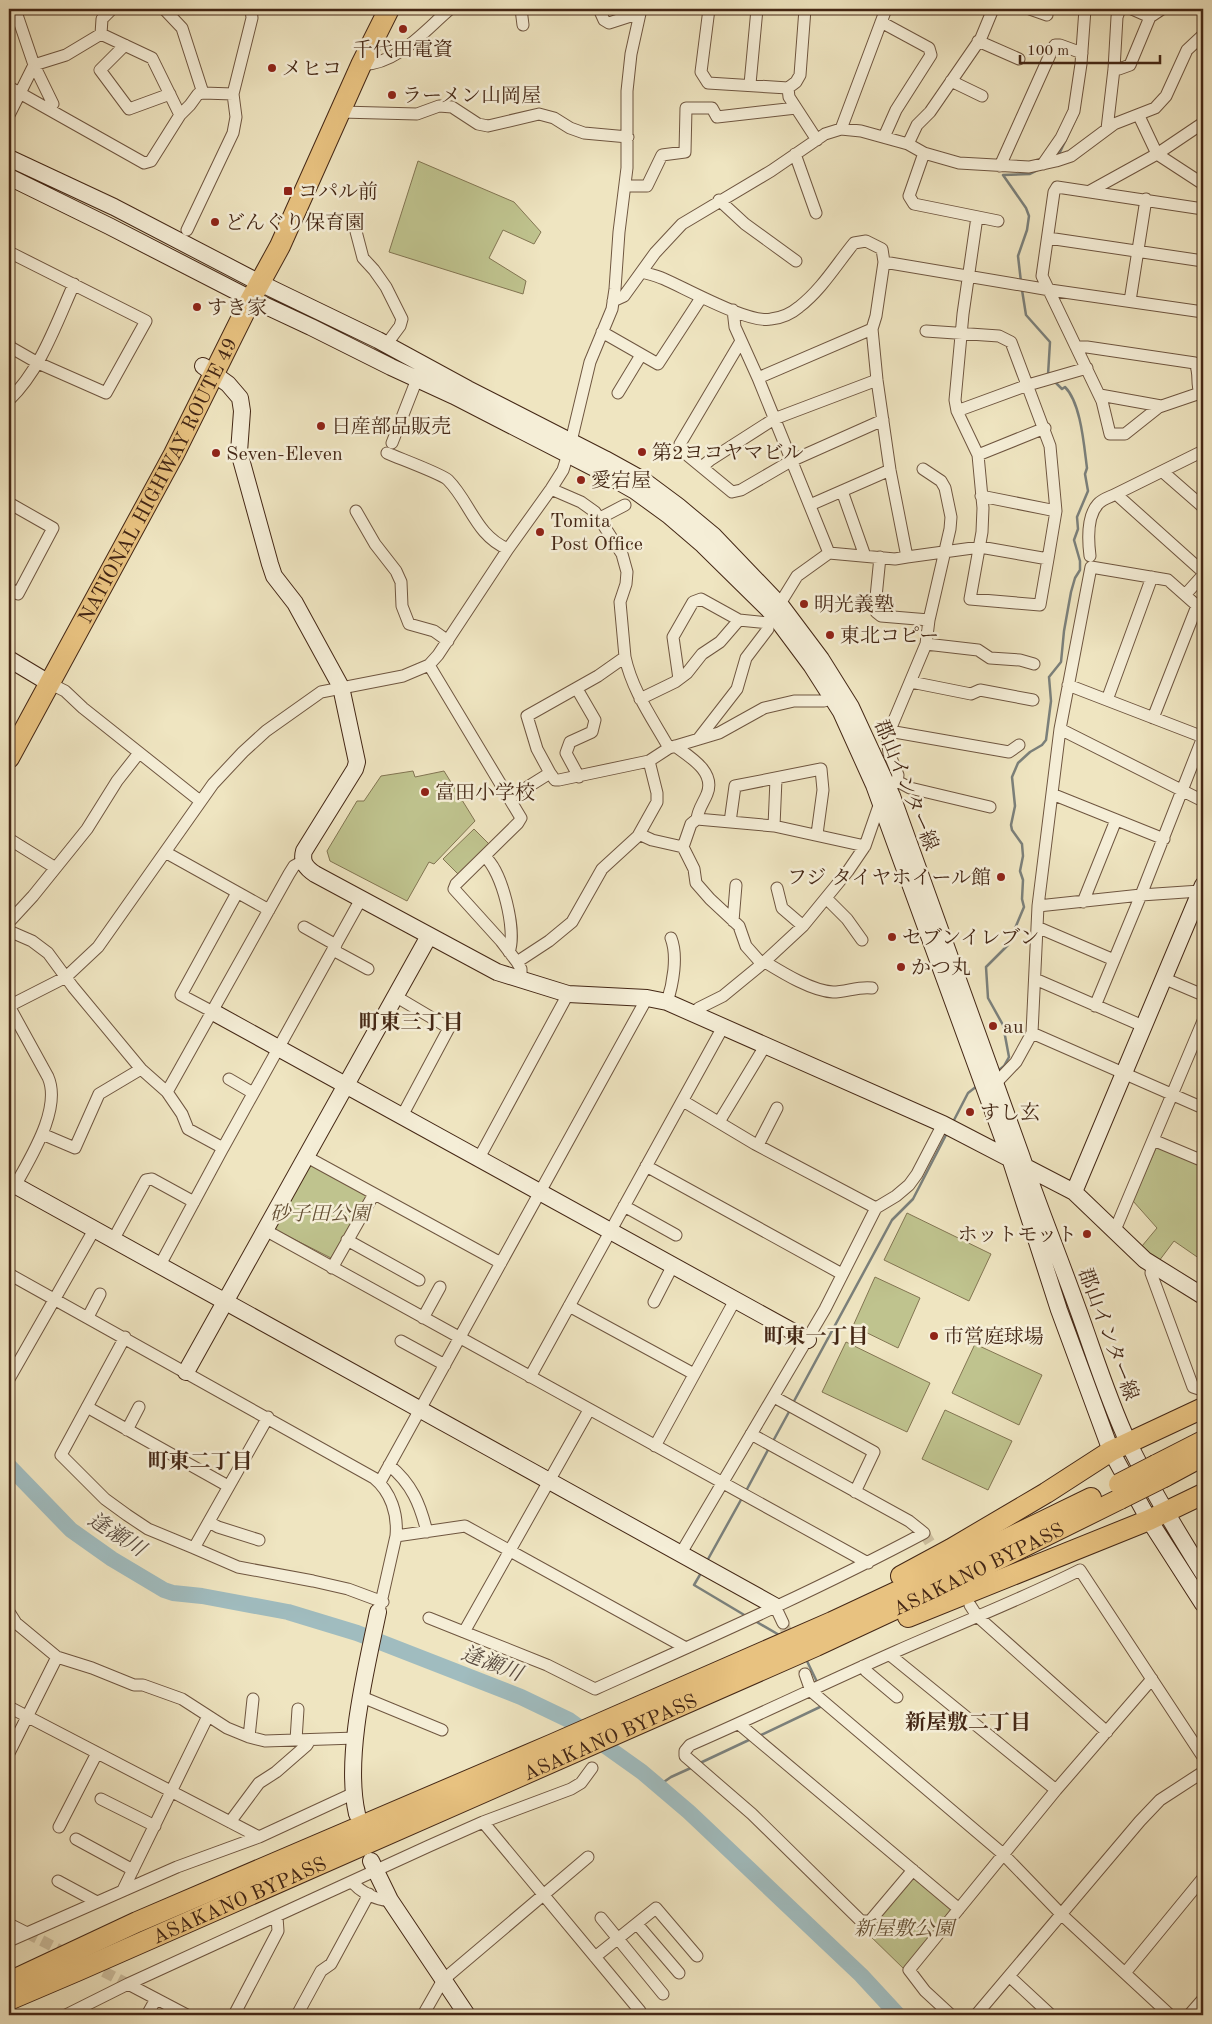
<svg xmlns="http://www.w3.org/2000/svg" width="1212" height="2024" font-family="'Old Standard TT','Noto Serif JP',serif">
  <rect width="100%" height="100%" fill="#efe5c1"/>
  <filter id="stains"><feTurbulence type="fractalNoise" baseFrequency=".004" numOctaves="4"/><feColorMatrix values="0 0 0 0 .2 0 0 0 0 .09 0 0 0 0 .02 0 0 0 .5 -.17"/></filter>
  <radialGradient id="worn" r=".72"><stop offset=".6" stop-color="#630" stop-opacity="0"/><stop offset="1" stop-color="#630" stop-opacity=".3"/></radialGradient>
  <!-- green -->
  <path fill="#bfc38e" stroke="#827552" d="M418,161l96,41 27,30 -7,12 -31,-14 -14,28 37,23 -3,13 -134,-42z
    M413,771l2,6 29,-6 31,50 -41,43 -5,-2 -22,39 -77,-40 -3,-10 30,-50h7l17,-25z
    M474,829l15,15 -31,30 -15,-15z
    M1157,1146l46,21v94l-29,-20 -15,20 -17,-15 15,-18 -24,-27z
    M310,1165l58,29 -37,64 -57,-29z
    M907,1213l84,41 -22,47 -85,-41z
    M875,1277l45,21 -22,50 -45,-22z
    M846,1342l84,41 -23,49 -85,-40z
    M975,1344l67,31 -23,50 -67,-32z
    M945,1410l67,31 -24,49 -66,-31z
    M914,1874l42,35 -50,62 -42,-41z"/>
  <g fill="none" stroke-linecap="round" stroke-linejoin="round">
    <!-- stream -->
    <path stroke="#7b807b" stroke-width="2.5" d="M1054,157l6,-5 18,-38
      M1021,282l-3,-26 9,-26 2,-14 -3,-8 -23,-33 27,-1 8,-4
      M1022,290l4,25 24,27 -2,33
      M998,1071l6,-5 5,-9 -6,-32 -15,-27 -2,-31 22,-22 16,-38 -2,-8 1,-19 -3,-9 3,-15 -1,-12 -10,-14 -1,-5 4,-19 -3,-29 6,-14 12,-11 12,-7 4,-5 5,-39 -2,-24 12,-15 3,-31 7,-39 4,-14 5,-8v-9l-6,-21 4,-11 -1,-12 11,-26 -3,-17 2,-6c-3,-22 -6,-65 -22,-81l-3,2 -7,-7
      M953,1122l15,-29 9,-7
      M793,1403l99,-183 21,-21 34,-66
      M772,1443l18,-33
      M746,1491l23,-43
      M707,1561l35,-63
      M701,1573l-7,12 52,31
      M755,1621l26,15
      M806,1659l12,25
      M759,1736l63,-30
      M700,1763l51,-24
      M658,1786l13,-9 22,-10"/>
    <!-- river -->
    <path stroke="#a0bcbf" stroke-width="16" d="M9,1466l62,64 41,29 52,31 9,3 29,3 86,16 69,21 164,64 48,23 73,52 47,40 172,163 37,40"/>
    <!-- street-tunnel -->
    <path stroke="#cdbf9f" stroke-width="11" stroke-dasharray="11 5.5" stroke-linecap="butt" d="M924,1533l16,26
      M783,1623l22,51
      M27,1933l43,22
      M89,1964l39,20"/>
    <!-- street casing -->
    <g stroke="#6f5640" stroke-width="13">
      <path id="street" d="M15,9l19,56 19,39
        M164,9l18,19 21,65 30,1
        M521,9l2,16
        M599,9l5,11 5,3 31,-10
        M709,9l-8,63 7,11 80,5 1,9 28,43
        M1030,9l17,6
        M1132,9l18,8 12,-8
        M881,22l48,26 2,7 -35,55 -12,27
        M101,34l51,24 28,57
        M978,41l41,18
        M125,45l-25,25 29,39 41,-15
        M361,65c37,-1 63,-34 89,-56
        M1114,69h5l11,-4 20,-48
        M951,81l31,15
        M750,84l7,-75
        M9,87l135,76 7,-2 29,-46 10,-10 8,-11 5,-1
        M788,88l8,-6 4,-7 5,-66
        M341,112l76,2 22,-8 13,1 26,17 10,2 51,-12 15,4 16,10 14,5 44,4
        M9,115l25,-50 32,-10 35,-21 1,-15 10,-10
        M1139,116l18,38 46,30
        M841,129l45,-120
        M1107,129l7,-60 3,-52 3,-8
        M908,144l9,-19 13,-13 51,-74 12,-29
        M924,153l-15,43 5,8 84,17
        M795,154l21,59
        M1043,164l18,-26 13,-27 7,-47 4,-55
        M1000,166l53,-118 2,-3h5l22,8
        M625,186h22l15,-31 23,-3 1,-44h26l5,9 79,-9
        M1090,191l67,-37 46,-31
        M719,200l26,24 51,37
        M1203,209l-146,-22 -3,5 -12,84 60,125 8,33h15l34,-27 44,-15
        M977,217l-14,97 -8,86 2,11 21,44 5,53 -1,24 -12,67 70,6 8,-46
        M353,220l10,38 11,12 12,17 16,32 -2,7 -14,19
        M187,230l46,-97 3,-16 -3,-23 19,-76 -1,-9
        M1048,238l155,23
        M9,252l137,69 -40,72 -68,-30 -28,-16 -1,-4
        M884,262l166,28 153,22
        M642,272c7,2 15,4 22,7 23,10 85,45 107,40 10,-1 21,-6 28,-12 23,-18 37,-42 55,-64l12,-2 16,8 2,13 -8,54 -4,13 5,51 13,90 17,87 -12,2 -66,-6 -71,-175 -23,-51 -2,-17
        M613,301l11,-5 31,-43 27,-29 89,-53 54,-37 16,-5 20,2 47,13 16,9 35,10 70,4 27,-6 15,-5 43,-32 41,-16 11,-12 21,-46 16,-15
        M1130,301l16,-102
        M602,332l56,32 43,-66
        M741,341l-61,103 1,6 51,42 9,-2 50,-29 92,-41
        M1076,347h11l108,16c5,10 1,20 5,30
        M758,378l114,-49
        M618,393l23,-38
        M1100,395l61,11
        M9,400c32,-31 47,-76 65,-116
        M957,411l71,-26 59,-17
        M392,443l25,-64
        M1203,451l-87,43 87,78
        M387,453c11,5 55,21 61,27 22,22 28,56 60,69
        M978,455l67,-27
        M702,467l8,-7 64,-41 103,-39
        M1163,472l40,35
        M551,489l30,13 14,10 27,42 5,18 -1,12 -6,18 5,55
        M842,491l23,65
        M981,496l75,15
        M9,503l44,25 -35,66 -9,-6
        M810,505l80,-35
        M356,511l19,33 21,27 5,11 1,24 7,18 25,7 14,10
        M600,518l25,-13
        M1090,556c-2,-16 -3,-40 8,-52 4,-5 12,-7 18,-10
        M880,557l-5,50 1,5 5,4 48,4
        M907,557l73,-10 68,12 8,-48 -6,-65 -39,-104 -12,-6 -73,-5
        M1185,595l18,-20
        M926,644l52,6 12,8 30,2 14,4
        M429,665l92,153 -3,5 -62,61 -2,5 47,52 16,21 4,7v9
        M679,679l-6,-42 20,-35 8,-3 38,21 29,3
        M911,682l60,12 9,-4 53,10
        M49,683l16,8 18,17 117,93
        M1068,685l135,52
        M577,689l18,31 -3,12 -22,10 -4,11 13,24
        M640,699l35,-17 12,-9 15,-19 18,-12 19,-22
        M1107,700l45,-123
        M1153,718l44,-112
        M1060,729l143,72
        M889,731l120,21 10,-7
        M699,738l38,-49 9,-31 22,-29v-6l29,-47 32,-23
        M675,746c15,11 41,26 32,48 -3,8 -9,15 -10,25l77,7 91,20
        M550,773l-13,-24 -10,-33 71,-40 27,-19c7,33 27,61 44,91
        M897,781l13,7 80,19
        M1052,794l112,45
        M510,798l40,-25 5,7h4l90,-19 20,-13 50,-15 45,-25 30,-7h30l8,-3
        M697,819l-6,5 -8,23 11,22 2,14 14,16 29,27 7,20 16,18
        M730,822l5,-36 86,-17 2,21 -6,44
        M774,826l2,-47
        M639,834l13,6 31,7
        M9,839l45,28
        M165,852l104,58
        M485,857c17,14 32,74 24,95
        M777,888l5,20 21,18
        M826,898l21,21 15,21
        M1083,902l33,-82
        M1038,906l103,-11 59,-4
        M733,921l3,-36
        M9,922l24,-26 54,-67 30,-48 22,-28
        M304,927l32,18
        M1037,927l77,33
        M9,931l23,10 16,12 25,34 68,82 26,23 15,22 6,15 35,19 -63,117
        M333,950l35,19
        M517,962l32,-21 23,-19 30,-53 36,-33 19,-34v-9l-8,-32
        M765,962c18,11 47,29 68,30 13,0 26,-6 39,-4
        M1163,978l40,17
        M1035,979l108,47
        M395,996l54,32 -47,88
        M667,1002c6,-18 11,-46 4,-64
        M9,1006l57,-29 32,-30 115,-163 30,-32 23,-21 55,-39 82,-16 26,-11 9,-10 70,-106 43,-60 12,-19 5,-16 22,-92 22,-53 3,-20 4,-57 8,-64v-77l4,-37 10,-45
        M9,1006l39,71c14,32 -18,81 -33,109
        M1095,1006l46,-111 62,-158
        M213,1012l-32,-17 56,-102
        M692,1014l7,-6 24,-12 39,-32 41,-38 45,-55 17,-25 18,-52 14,-13 1,-6 -9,-22 -2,-16 39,-93 3,-24 21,-91 1,-12 -6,-29 -4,-7 -18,-12
        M1032,1033l171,75
        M229,1079l24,14
        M995,1084l21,-22 16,-29 6,-127 22,-177 31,-162 77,13 35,31
        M167,1092l122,-218 5,-8 9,-5
        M683,1101l72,43 121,64
        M719,1122l46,-76
        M42,1134l33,14 24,-54 42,-25
        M1153,1140l50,21
        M758,1145l19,-37
        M223,1148l138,-249
        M307,1157l194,106
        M479,1158l89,-164
        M646,1166l196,108
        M624,1206l52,29
        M265,1230l603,333
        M1115,1230l88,-209
        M113,1240l33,-60 6,-1 42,23
        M347,1240l72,40
        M1152,1266l-1,7 42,114 6,2 4,-2
        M332,1268l42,-74
        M9,1274l365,204c17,14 24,36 22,58l69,-10 221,122
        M654,1302l19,-37
        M569,1306l125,68
        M88,1317l12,-23
        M423,1318l17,-31
        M125,1337l-64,118 44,44 22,16 21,14 46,19 74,-131
        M401,1341l44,24
        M530,1377l193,-350
        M9,1379l85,-149
        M774,1397l100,55 -19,40
        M87,1407l141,79
        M589,1410l-125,222 83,33 48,24c111,-50 222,-99 329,-156l-15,-12 -158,-87
        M127,1430l12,-23
        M655,1446l80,-146
        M389,1465c23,19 31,39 38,67
        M380,1482l267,-484
        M209,1522l9,5 41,13
        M194,1548l44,19 75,14 35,8 35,13
        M681,1553l144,-244 51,-101 20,-12 13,-11 8,-11 26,-50
        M970,1605l7,11 130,116
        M775,1606l8,17
        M380,1607l16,-71
        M9,1612l7,11 41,34
        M429,1618l35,14
        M890,1655l166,135
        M863,1666l3,5 31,26
        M805,1674l6,17 192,163 58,60 109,101
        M362,1697l80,33
        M9,1707l250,130
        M739,1724l220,185
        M249,1737l4,-38
        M296,1740l2,-31
        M9,1753l48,-96 35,11 42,17h9l39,14 45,29 22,9 16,4 91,-3
        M101,1799l54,27
        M230,1822l29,-39 17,-11 31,-27 3,-5
        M483,1822l157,189 -1,4
        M59,1827l38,-74
        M76,1839l57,31
        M913,1870l-43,51h-9l-109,-107 -67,-58v-5l5,-6c69,-30 137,-63 207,-94 61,-27 123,-51 183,-81l123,187
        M58,1881l39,21
        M353,1882c5,9 27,20 37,18
        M123,1890l85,-174
        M601,1918l62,76
        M9,1924l18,9
        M637,1924l42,49
        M9,1941l168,-74 82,-30 93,-43
        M595,1957l61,-49 41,48
        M1125,1973l78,-95
        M1009,1976l42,39
        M128,1984l59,31
        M66,2015l62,-31 301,-138 54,-24 88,-33 10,-6 11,-15
        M147,2015l9,-16
        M234,2015l44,-84 -1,-14
        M297,2015l24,-44 10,-7 38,-70
        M423,2015l20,-35 145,-123
        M951,2015l-26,-24 -16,-21 147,-180 96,-111
        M976,2015l164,-194 20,-21 43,-28
        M1189,2015l14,-16"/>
    </g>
    <!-- secondary casing -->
    <g stroke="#442715" stroke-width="18">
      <path id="secondary" d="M9,158l105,49 146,76 118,57 90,49 137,70 38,21 35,26 36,30 68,71 39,52 30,48 41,89 129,359c17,50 37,99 55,149 17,46 31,93 52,138 22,45 48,88 75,131
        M9,177l100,49 142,73 60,28 80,40 63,29 144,74 37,21 33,24 35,30 70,69 38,51 30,47 33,73 136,373 49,152 52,141 38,69 54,84
        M203,366l25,18 12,14 2,13 -3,41 31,112 4,12 21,27 46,84 16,75 -2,7 -51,82c-3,11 2,17 11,23l182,98 71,22 79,4 20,4 276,122 131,68 71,68 58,36
        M9,659l40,24
        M213,1012l595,328
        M9,1182l766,424
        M1074,1192l129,-307
        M186,1372l243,-436
        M357,1814c-13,-57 9,-144 21,-202
        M371,1861l19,39 77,115"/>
    </g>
    <!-- highway casing -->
    <g stroke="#442715" stroke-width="22">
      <g id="highway">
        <path id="s1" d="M9,758l165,-304 77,-155 29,-53 81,-181 28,-56"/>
        <path d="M1156,1465l47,-24"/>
        <path d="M1164,1477l39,-21"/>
        <path d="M901,1576l50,-27 95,-56 65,-42 92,-43"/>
        <path d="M908,1617l241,-97 54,-26"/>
        <path d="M9,1982l128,-60 416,-178 279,-122 92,-43 167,-81"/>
        <path id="s2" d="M9,2000l68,-29 739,-325 120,-56 184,-91"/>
      </g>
    </g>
    <!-- street -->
    <use href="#street" stroke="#f5eed7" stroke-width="11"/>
    <!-- secondary -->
    <use href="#secondary" stroke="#f5eed7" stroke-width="16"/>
    <!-- highway -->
    <use href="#highway" stroke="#e8c280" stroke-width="20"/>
    <!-- highway-bridge casing -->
    <g stroke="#442715" stroke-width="22" stroke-linecap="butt">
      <path id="highway-bridge" d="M1119,1484l37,-19
        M1120,1499l44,-22"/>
    </g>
    <!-- highway-bridge -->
    <use href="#highway-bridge" stroke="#e8c280" stroke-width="20"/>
  </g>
  <!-- markers -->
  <g fill="#8f2418" stroke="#f5eed7" stroke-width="2">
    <circle cx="403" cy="29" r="5"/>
    <circle cx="272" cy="68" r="5"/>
    <circle cx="392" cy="95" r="5"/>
    <rect x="283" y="186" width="10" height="10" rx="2.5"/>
    <circle cx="215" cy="222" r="5"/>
    <circle cx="197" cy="307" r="5"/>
    <circle cx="321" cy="426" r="5"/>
    <circle cx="642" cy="452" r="5"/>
    <circle cx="216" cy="453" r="5"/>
    <circle cx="581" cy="480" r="5"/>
    <circle cx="540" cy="532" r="5"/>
    <circle cx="804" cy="604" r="5"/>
    <circle cx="830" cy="635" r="5"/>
    <circle cx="425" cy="792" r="5"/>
    <circle cx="1001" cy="877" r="5"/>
    <circle cx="892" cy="937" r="5"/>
    <circle cx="901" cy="967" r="5"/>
    <circle cx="993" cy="1026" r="5"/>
    <circle cx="970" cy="1112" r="5"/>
    <circle cx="1087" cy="1234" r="5"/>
    <circle cx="934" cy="1336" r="5"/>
  </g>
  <g text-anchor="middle" stroke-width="5" stroke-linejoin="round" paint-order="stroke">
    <!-- poi labels -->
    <g font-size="20" fill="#442715" stroke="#f5eed7" text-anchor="start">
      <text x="403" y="56" text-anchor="middle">千代田電資</text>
      <text x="282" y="75">メヒコ</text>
      <text x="402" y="102">ラーメン山岡屋</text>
      <text x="298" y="198">コパル前</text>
      <text x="225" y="229">どんぐり保育園</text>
      <text x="207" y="314">すき家</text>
      <text x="331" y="433">日産部品販売</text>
      <text x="652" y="459">第2ヨコヤマビル</text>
      <text x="226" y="460">Seven-Eleven</text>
      <text x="591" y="487">愛宕屋</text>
      <text x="550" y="527">Tomita<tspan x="550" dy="23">Post Office</tspan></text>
      <text x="814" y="611">明光義塾</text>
      <text x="840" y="642">東北コピー</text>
      <text x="435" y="799">富田小学校</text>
      <text x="991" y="884" text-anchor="end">フジ タイヤホイール館</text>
      <text x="902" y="944">セブンイレブン</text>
      <text x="911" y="974">かつ丸</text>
      <text x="1003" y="1033">au</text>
      <text x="980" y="1119">すし玄</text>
      <text x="1077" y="1241" text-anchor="end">ホットモット</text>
      <text x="944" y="1343">市営庭球場</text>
    </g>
    <!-- street labels -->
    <g font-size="20" fill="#442715" stroke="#f5eed7">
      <text dy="7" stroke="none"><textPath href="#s1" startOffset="315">NATIONAL HIGHWAY ROUTE 49</textPath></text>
      <text transform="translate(907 785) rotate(68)" y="7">郡山インター線</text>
      <text transform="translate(1109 1334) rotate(70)" y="7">郡山インター線</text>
      <text dy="7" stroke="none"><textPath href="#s2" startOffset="1061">ASAKANO BYPASS</textPath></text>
      <text dy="7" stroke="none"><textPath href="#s2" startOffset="656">ASAKANO BYPASS</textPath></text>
      <text dy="7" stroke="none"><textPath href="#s2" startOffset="251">ASAKANO BYPASS</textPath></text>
    </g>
    <!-- park labels -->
    <g font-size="20" font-style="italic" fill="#634e33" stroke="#f5eed7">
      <text x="320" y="1220">砂子田公園</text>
      <text x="904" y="1935">新屋敷公園</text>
    </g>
    <!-- neighbourhood labels -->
    <g font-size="21" font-weight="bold" fill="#442715" stroke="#f5eed7">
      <text x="411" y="1029">町東三丁目</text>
      <text x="816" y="1343">町東一丁目</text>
      <text x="200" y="1468">町東二丁目</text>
      <text x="968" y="1729">新屋敷二丁目</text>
    </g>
    <!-- water labels -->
    <g font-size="21" font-style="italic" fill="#5b4c40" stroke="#f5eed7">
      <text transform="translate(117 1534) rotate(33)" y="7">逢瀬川</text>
      <text transform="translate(492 1663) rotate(21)" y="7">逢瀬川</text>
    </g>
  </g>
  <!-- margin -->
  <rect width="1212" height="2024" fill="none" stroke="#efe5c1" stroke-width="30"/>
  <rect x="10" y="10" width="1192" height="2004" fill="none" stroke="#442715" stroke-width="2.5"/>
  <rect x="15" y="15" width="1182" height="1994" fill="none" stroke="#442715"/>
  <!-- scale -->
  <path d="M1020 55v8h140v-8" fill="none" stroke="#442715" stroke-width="2.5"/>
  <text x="1027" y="55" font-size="15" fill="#442715" stroke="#f5eed7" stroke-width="4" paint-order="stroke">100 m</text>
  <rect width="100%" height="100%" filter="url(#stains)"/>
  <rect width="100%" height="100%" fill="url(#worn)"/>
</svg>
